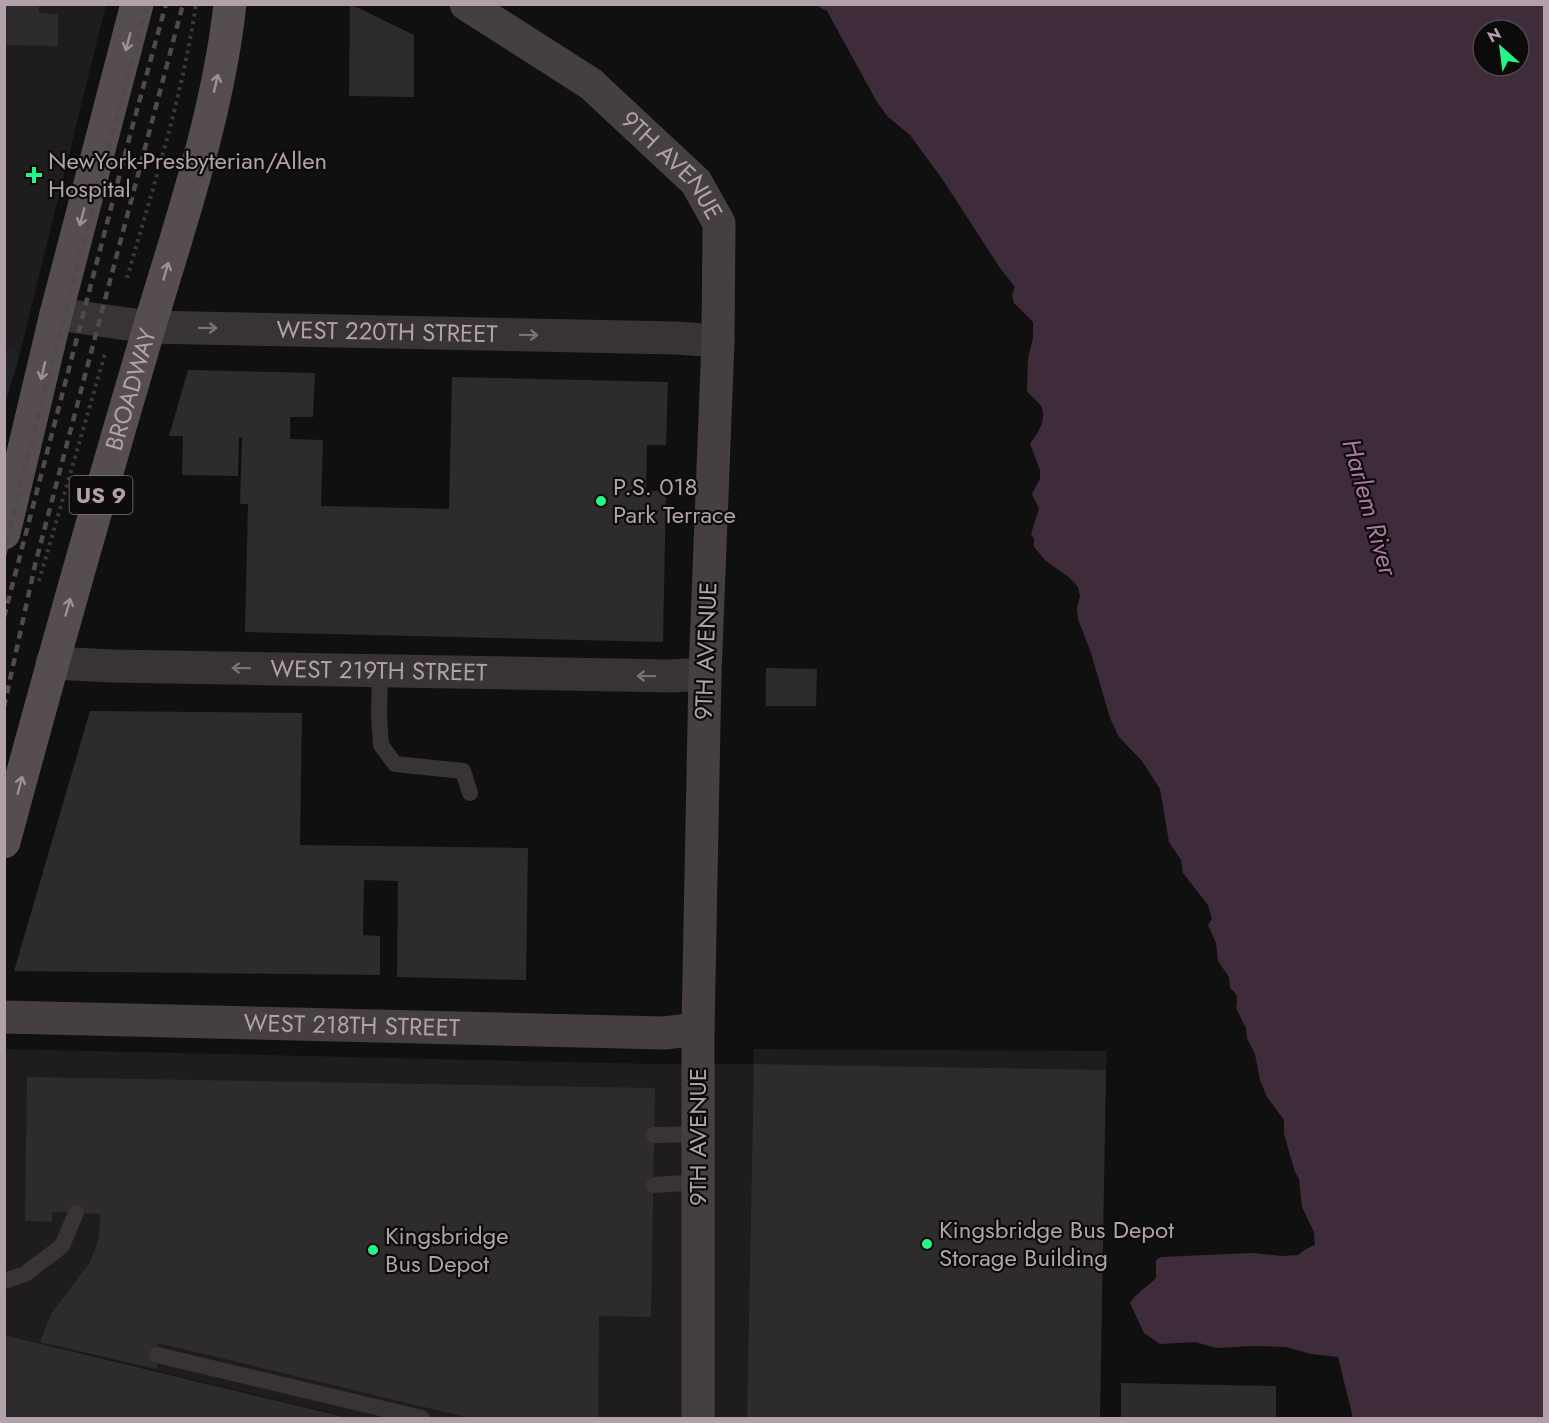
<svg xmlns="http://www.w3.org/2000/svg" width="1549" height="1423" font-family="Jost,sans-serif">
  <rect width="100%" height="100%" fill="#111010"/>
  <!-- built -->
  <path fill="#1e1c1c" d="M4,5h102l-86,348 -16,-7z
    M5,1049l649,15h99l1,-15 353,2 -13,367h-742l-347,-83z"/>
  <!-- green -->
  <path fill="#202029" d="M5,346l15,7 -15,51z"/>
  <!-- water -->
  <path fill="#3f2c3a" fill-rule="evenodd" d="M816,5h728v1413h-191l-15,-61 -27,-3 -25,-7 -34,-1 -35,2 -22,-6 -35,2 -16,-11 -14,-30c7,-11 17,-16 26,-25v-18l5,-3 91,-4 30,3 16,-1 8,-6 9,-4 -1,-13 -12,-25 -3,-28 -4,-7 -11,-38v-14l-17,-23 -7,-17 -5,-26 -8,-16 -1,-10 -10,-20c2,-9 2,-14 -6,-20l-1,-11 -11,-16 -2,-18 -8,-18 4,-6 -4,-14 -25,-32 -2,-13 -12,-18 -9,-53 -18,-28 -23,-24 -9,-19 -19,-65 -13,-34 -1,-11 3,-12 -2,-9 -8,-9 -24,-17 -12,-14v-8l-3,-5 8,-25 -7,-15 8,-15v-9l-10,-26c7,-10 18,-25 11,-38 -3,-5 -10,-10 -14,-15l1,-32 5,-22v-15l-19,-19 -2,-8 3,-8 -15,-19 -57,-88 -33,-45 -22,-18 -11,-15 -50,-91zM1483,30h36v36h-36z"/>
  <!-- building -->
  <path fill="#2d2b2b" d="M4,4h35v9l19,1v32l-54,-1z
    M350,4l64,31v62l-65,-1z
    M188,370l127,3 -2,44h-23v22l33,1 -2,66 90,2 38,1 3,-132 216,5 -2,63h-19l-1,46h20l-3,151 -418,-10 3,-128h-8l2,-66 -3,-1 -1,39 -56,-1 1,-39h-14z
    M766,668l51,1 -1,37h-50z
    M90,711l212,2 -2,132 228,3 -2,132 -129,-3 1,-96 -34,-1 -1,55 17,1v39l-366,-4z
    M754,1064l352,6 -6,348h-353z
    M27,1077l628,11 -4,229 -52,-1 -1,102h-128l-312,-75 -1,26 -117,-27 11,-28 39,-52 9,-24 1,-24 -48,-2v10l-27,-1z
    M4,1335l345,83h-345z
    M1121,1383l155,3v32h-155z"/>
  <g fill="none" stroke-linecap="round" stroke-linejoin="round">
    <!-- path -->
    <path stroke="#3d373a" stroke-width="4" stroke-dasharray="3 4.5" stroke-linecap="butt" d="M127,278c26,-90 55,-180 69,-274
      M39,581l66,-227"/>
    <!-- lane -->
    <path stroke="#383335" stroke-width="16" d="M380,670l-1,45 2,30 14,19 68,7 7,22
      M654,1135l44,-1
      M654,1185l44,-3
      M4,1281l21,-7 37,-28 14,-33
      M157,1355l265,63"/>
    <!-- street -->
    <g stroke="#383335" stroke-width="33">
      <path id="s1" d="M56,314l93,13 526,11 43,3"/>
      <path id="s2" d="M52,663l61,3 558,10 34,-2"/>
    </g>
    <!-- secondary -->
    <g stroke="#463f42" stroke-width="33">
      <path id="s3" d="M466,4l125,80 105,98 23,41 -1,118 -13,333 -7,355v389"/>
      <path id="s4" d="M4,1017l660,16 34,-4"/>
    </g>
    <!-- primary -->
    <g stroke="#554d50" stroke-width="33">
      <path d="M4,533l52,-219 81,-310"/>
      <path id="s5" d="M4,842c44,-164 90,-327 138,-490 33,-114 75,-229 88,-348"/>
    </g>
    <!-- rail -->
    <path stroke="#514a4d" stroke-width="4.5" stroke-dasharray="8 6" stroke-linecap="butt" d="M4,556l19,-83 124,-469
      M4,617l125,-478 37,-135
      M4,707l31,-142 148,-561"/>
  </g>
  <!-- one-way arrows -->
  <defs><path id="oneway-shaft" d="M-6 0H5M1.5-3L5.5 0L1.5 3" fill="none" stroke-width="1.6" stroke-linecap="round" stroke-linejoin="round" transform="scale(1.5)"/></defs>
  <g stroke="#9f9098">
    <use href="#oneway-shaft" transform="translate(128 42) rotate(105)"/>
    <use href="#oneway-shaft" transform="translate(216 83) rotate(-77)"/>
    <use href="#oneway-shaft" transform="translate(82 217) rotate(105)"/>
    <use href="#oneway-shaft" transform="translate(166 271) rotate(-74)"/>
    <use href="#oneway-shaft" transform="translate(43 371) rotate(103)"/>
    <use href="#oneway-shaft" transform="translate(68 607) rotate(-74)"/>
    <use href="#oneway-shaft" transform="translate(20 785) rotate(-75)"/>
  </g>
  <g stroke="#7b7075">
    <use href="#oneway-shaft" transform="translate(208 328) rotate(1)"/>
    <use href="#oneway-shaft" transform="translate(529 335) rotate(1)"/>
    <use href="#oneway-shaft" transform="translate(241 668) rotate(-179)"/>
    <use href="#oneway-shaft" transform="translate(646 676) rotate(-179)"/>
  </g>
  <!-- markers -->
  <g fill="#25f486" stroke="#0c0b0b" stroke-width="2">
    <path d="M31 166h6v6h6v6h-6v6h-6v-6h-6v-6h6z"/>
    <circle cx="601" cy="501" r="6"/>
    <circle cx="927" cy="1244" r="6"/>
    <circle cx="373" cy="1250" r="6"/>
  </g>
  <g text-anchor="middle" stroke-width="4.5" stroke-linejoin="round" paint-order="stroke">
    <!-- shield labels -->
    <rect fill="#0c0b0b" stroke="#80747a" stroke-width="1.5" x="69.5" y="476" width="63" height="38" rx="4.5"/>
    <g font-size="22" font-weight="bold" fill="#b2a1aa">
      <text x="101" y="503">US 9</text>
    </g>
    <!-- poi labels -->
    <g font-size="24" fill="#b2a1aa" stroke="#0c0b0b" text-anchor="start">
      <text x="48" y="169">NewYork-Presbyterian/Allen<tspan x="48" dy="28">Hospital</tspan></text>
      <text x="613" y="495">P.S. 018<tspan x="613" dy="28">Park Terrace</tspan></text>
      <text x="939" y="1238">Kingsbridge Bus Depot<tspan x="939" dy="28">Storage Building</tspan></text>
      <text x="385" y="1244">Kingsbridge<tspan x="385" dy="28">Bus Depot</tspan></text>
    </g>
    <!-- street labels -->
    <g font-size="24" fill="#b2a1aa" stroke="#0c0b0b">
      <text dy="8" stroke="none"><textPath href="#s3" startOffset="264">9TH AVENUE</textPath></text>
      <text dy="8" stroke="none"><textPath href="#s1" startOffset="332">WEST 220TH STREET</textPath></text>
      <text dy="8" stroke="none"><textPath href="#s5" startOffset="470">BROADWAY</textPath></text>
      <text transform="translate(706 651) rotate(-88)" y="8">9TH AVENUE</text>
      <text dy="8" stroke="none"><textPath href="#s2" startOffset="327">WEST 219TH STREET</textPath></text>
      <text dy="8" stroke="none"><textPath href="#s4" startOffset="348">WEST 218TH STREET</textPath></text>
      <text transform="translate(698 1137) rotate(-90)" y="8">9TH AVENUE</text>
    </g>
    <!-- water labels -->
    <g font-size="26" font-style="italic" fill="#af769f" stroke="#0c0b0b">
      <text transform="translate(1370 507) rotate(74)" y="9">Harlem River</text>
    </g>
  </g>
  <!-- border -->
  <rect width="1549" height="1423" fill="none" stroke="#b2a1aa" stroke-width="12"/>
  <!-- north arrow -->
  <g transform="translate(1501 48) rotate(332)"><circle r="28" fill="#0c0b0b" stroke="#4e474b" stroke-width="1.5"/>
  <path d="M0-4.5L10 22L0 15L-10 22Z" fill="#25f486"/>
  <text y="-9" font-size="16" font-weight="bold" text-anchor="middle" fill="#b2a1aa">N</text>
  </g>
</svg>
